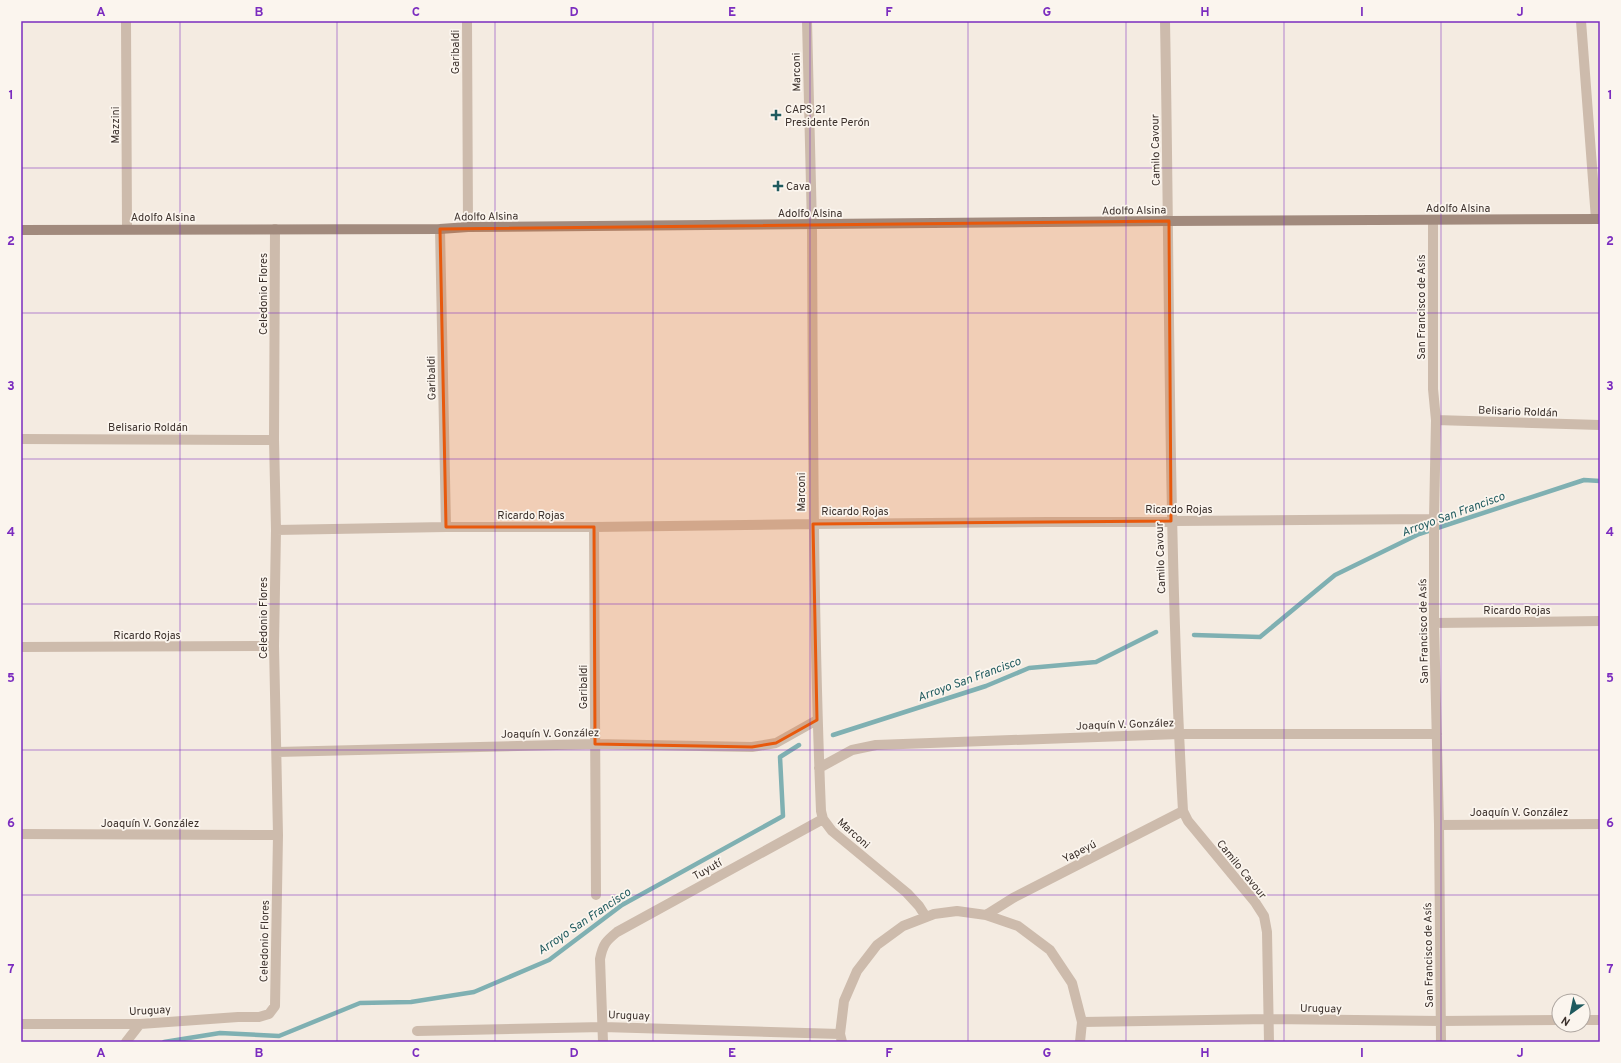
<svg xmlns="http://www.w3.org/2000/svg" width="1621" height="1063" font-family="Overpass,sans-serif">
  <rect width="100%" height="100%" fill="#f4ebe1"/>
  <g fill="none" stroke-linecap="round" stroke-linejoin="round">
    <!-- stream -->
    <path stroke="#7fb0b2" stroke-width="4.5" d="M1194,635l66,2 75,-62 84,-41 165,-54 16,1
      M833,735l153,-49 43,-18 67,-6 60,-30
      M164,1042l56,-9 59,3 81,-33 51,-1 63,-10 75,-32 73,-55 161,-89 -3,-59 19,-12"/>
    <!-- street -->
    <path stroke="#cdbbac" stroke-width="10" d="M126,21l1,208
      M467,21l1,206
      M807,21c2,69 4,138 5,206 1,195 1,389 9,584l2,8 9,12 75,62 12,13 7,11
      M1165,21c5,263 3,527 18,790l5,10 67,81 9,14 3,16 2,110
      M1581,21l15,198
      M1433,220v169l3,31 -2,99v104l5,202 2,217
      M440,229l6,298
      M1436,420l164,5
      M21,439l253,1
      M594,527l2,368
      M276,530l170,-3h148l219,-3 621,-5
      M1434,623l166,-2
      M21,647l253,-1
      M277,752l318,-8 157,3 24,-4 41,-23
      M819,768l33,-18 24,-5 303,-11h258
      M1439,825l161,-1
      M21,834l257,1
      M986,915l27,-17 170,-87
      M1583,1020h17
      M1082,1022l187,-3 172,2 118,-1
      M21,1024h119l98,-7h21l10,-3 6,-8 3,-171 -4,-189 2,-116 -2,-90 1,-211
      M417,1031l186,-4 237,7
      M126,1042l14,-18
      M603,1042l-3,-83c3,-15 6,-18 17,-27l206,-113
      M842,1042l-2,-8 4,-33 13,-30 20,-26 26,-19 31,-12 23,-3 29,4 32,11 32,24 22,33 10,39 -2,20"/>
    <!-- secondary -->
    <path stroke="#a18a7d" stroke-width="10" d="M21,230l419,-1 28,-2 701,-6 431,-2"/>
  </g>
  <!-- marked area -->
  <path fill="#e8590c" fill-opacity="0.2" stroke="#e8590c" stroke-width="3" stroke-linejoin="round" d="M1169,221l2,300 -358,3 4,196 -41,23 -24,4 -157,-3 -1,-217h-148l-6,-298z"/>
  <!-- grid -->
  <path fill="none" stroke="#7b2cbf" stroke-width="1" stroke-opacity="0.55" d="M180,21v1021M337,21v1021M495,21v1021M653,21v1021M810,21v1021M968,21v1021M1126,21v1021M1284,21v1021M1441,21v1021M21,168h1579M21,313h1579M21,459h1579M21,604h1579M21,750h1579M21,895h1579"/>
  <!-- markers -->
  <g fill="#1f5a5e" stroke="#fbf5ee" stroke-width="1.5">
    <path d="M774 109h4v4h4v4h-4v4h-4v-4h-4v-4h4z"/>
    <path d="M776 180h4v4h4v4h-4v4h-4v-4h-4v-4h4z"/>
  </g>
  <g text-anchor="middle" stroke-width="3.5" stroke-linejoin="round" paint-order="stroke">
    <!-- street labels -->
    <g font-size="11" fill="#3b302b" stroke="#fbf5ee">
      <text transform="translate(455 52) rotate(-90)" y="4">Garibaldi</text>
      <text transform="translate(796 72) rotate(-91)" y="4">Marconi</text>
      <text transform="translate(115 125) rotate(-90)" y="4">Mazzini</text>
      <text transform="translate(1155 150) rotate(-91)" y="4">Camilo Cavour</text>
      <text x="1458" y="212">Adolfo Alsina</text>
      <text transform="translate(1134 210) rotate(-1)" y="4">Adolfo Alsina</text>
      <text x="810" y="217">Adolfo Alsina</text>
      <text transform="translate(486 216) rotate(-1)" y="4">Adolfo Alsina</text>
      <text x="163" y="221">Adolfo Alsina</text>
      <text transform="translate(263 294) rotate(-90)" y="4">Celedonio Flores</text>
      <text transform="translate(1421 307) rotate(-90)" y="4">San Francisco de Asís</text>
      <text transform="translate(431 378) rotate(-91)" y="4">Garibaldi</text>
      <text transform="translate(1518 411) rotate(2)" y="4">Belisario Roldán</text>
      <text x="148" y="431">Belisario Roldán</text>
      <text transform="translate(801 492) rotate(-90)" y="4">Marconi</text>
      <text x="1179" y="513">Ricardo Rojas</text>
      <text x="855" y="515">Ricardo Rojas</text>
      <text x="531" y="519">Ricardo Rojas</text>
      <text transform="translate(1160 558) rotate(-92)" y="4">Camilo Cavour</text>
      <text x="1517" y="614">Ricardo Rojas</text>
      <text transform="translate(263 618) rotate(-90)" y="4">Celedonio Flores</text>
      <text transform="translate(1423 631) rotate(-91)" y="4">San Francisco de Asís</text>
      <text x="147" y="639">Ricardo Rojas</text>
      <text transform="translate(583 687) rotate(-90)" y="4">Garibaldi</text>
      <text transform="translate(1125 724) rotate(-2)" y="4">Joaquín V. González</text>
      <text transform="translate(550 733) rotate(-1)" y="4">Joaquín V. González</text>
      <text x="1519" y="816">Joaquín V. González</text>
      <text x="150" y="827">Joaquín V. González</text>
      <text transform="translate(854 833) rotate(42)" y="4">Marconi</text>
      <text transform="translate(1079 851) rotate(-27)" y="4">Yapeyú</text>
      <text transform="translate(707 869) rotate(-29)" y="4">Tuyutí</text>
      <text transform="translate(1242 869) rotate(51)" y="4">Camilo Cavour</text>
      <text transform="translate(264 941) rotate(-89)" y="4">Celedonio Flores</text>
      <text transform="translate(1428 955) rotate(-91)" y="4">San Francisco de Asís</text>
      <text transform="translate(1321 1008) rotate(1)" y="4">Uruguay</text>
      <text transform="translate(150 1010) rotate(-3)" y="4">Uruguay</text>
      <text transform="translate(629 1015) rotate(2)" y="4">Uruguay</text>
    </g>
    <!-- poi labels -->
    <g font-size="11" fill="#3b302b" stroke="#fbf5ee" text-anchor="start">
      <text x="785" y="113">CAPS 21<tspan x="785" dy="13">Presidente Perón</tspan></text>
      <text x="786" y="190">Cava</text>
    </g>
    <!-- water labels -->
    <g font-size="12" font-style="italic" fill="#1f5a5e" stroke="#fbf5ee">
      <text transform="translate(1453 514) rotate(-20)" y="4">Arroyo San Francisco</text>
      <text transform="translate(969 679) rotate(-20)" y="4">Arroyo San Francisco</text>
      <text transform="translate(584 921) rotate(-34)" y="4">Arroyo San Francisco</text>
    </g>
  </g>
  <!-- border -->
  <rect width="1621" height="1063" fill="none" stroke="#fbf5ee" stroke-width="44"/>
  <!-- north arrow -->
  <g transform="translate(1571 1013) rotate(213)"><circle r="19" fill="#fbf5ee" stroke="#aea6a0"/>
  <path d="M0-3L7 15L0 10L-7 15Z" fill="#1f5a5e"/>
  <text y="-6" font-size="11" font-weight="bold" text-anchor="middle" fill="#3b302b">N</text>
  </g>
  <rect x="22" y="22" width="1577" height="1019" fill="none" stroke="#7b2cbf" stroke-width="1.5"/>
  <g font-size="13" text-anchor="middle" font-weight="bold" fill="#7b2cbf">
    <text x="101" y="16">A</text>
    <text x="259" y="16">B</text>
    <text x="416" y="16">C</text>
    <text x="574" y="16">D</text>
    <text x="732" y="16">E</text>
    <text x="889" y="16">F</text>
    <text x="1047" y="16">G</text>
    <text x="1205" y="16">H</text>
    <text x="1362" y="16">I</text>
    <text x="1520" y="16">J</text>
    <text x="11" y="99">1</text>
    <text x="1610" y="99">1</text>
    <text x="11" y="245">2</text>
    <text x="1610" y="245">2</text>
    <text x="11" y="390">3</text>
    <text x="1610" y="390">3</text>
    <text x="11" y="536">4</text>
    <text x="1610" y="536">4</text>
    <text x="11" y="682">5</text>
    <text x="1610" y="682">5</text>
    <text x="11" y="827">6</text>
    <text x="1610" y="827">6</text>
    <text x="11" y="973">7</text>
    <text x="1610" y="973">7</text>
    <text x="101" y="1057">A</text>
    <text x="259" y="1057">B</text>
    <text x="416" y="1057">C</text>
    <text x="574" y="1057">D</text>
    <text x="732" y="1057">E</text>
    <text x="889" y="1057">F</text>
    <text x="1047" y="1057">G</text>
    <text x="1205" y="1057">H</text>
    <text x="1362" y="1057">I</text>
    <text x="1520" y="1057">J</text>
  </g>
</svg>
